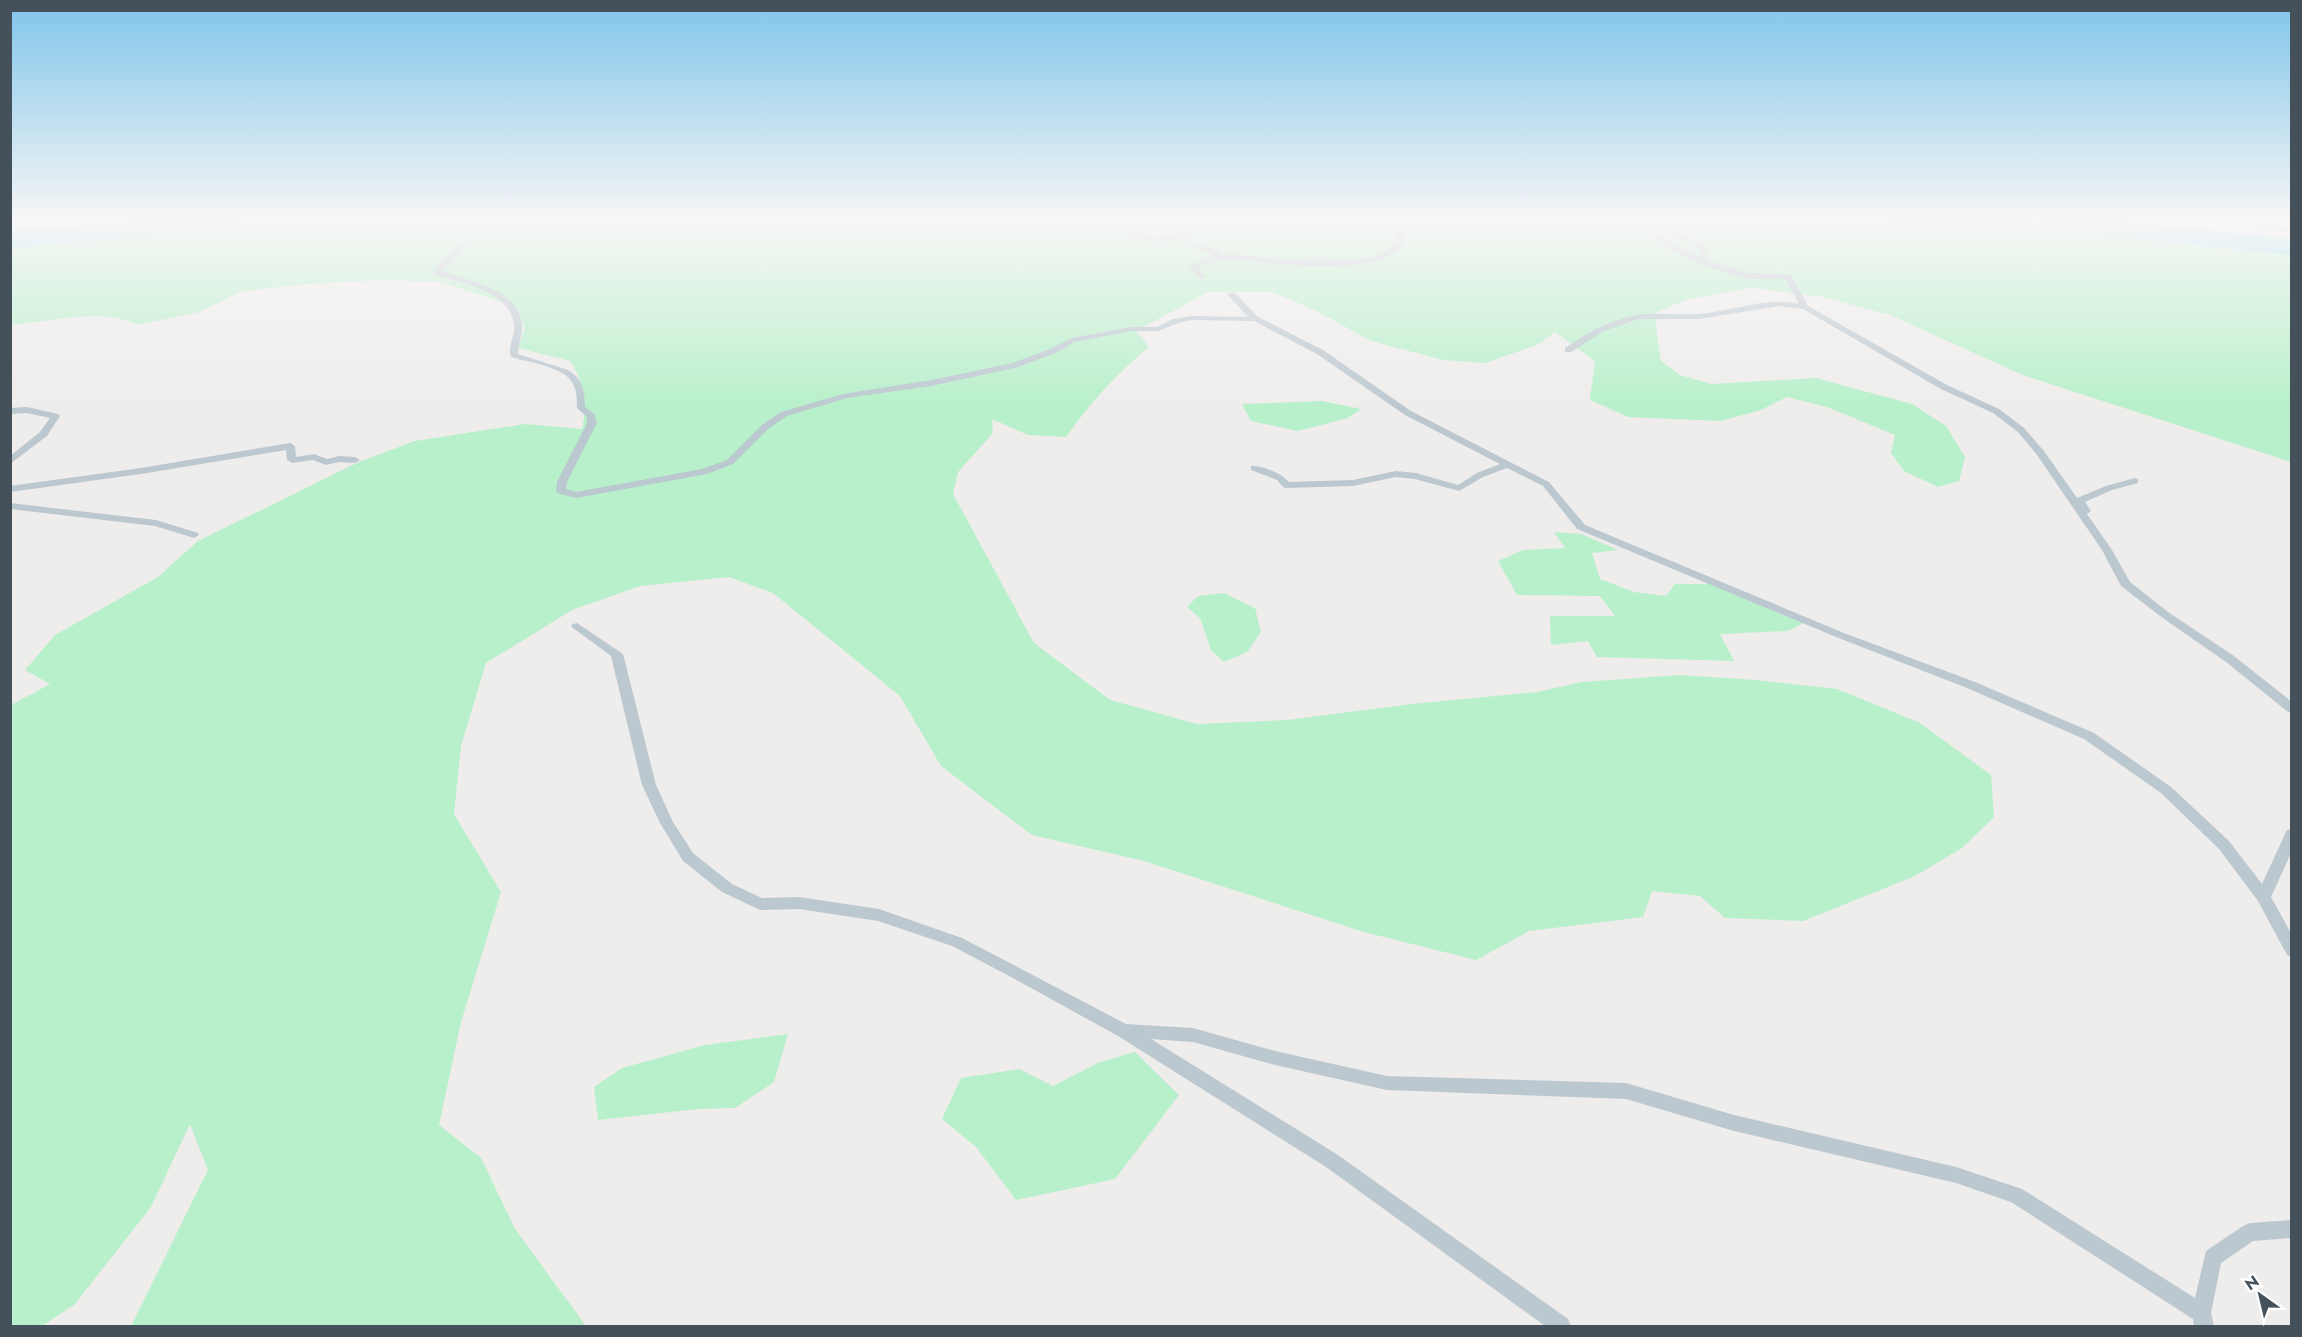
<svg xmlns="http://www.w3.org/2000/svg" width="2302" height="1337" font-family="Jost,sans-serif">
  <rect width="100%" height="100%" fill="#efecec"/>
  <!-- green -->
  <path fill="#b7f0ca" d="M260,222h1556l111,4 87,-2 112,11 77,12 88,8v207l-268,-87 -133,-60 -67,-18 -71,-9 -63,11 -35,14 7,48 19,14 31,9 105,-6 96,26 34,22 19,31 -6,24 -21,6 -34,-16 -13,-18 4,-18 -68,-28 -40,-10 -26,13 -40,11 -93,-4 -38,-17 5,-39 -40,-29 -18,13 -52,18 -41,-3 -73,-19 -56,-31 -43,-18h-64l-72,39 13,16c-32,26 -59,56 -83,90l-38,-2 -36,-16 1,14 -35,39 -5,22 81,149 76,57 87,24 90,-4 125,-16 125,-12 45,-10 97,-7 76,5 82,9 83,34 71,52 3,42 -32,31 -47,28 -112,45 -78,-3 -25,-22 -48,-5 -9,26 -114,14 -53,29 -112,-28 -220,-71 -112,-26 -91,-69 -41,-70 -127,-103 -44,-16 -89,9 -68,24 -86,53 -25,83 -7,68 47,78 -40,130 -22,103 42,33 34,71 71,97h-455l77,-156 -18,-46 -39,83 -76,97 -33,22h-31v-621l39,-21 -25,-14 30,-35 103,-58 40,-36 161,-79 56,-21 110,-17 57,5c6,-27 3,-44 -12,-68l-52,-13 7,-19 -8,-22 -76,-25 -59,-2 -75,4 -67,8 -41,20 -62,13c-32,-18 -89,-3 -126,0v-78l118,-9z
    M1322,401l39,8 -13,9 -50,13 -47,-10 -9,-17z
    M1554,532l27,2 37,16 -26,3 8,26 34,13 32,4 9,-12h34l94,39 -15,8 -68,3 14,27 -137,-4 -9,-16 -37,4 -1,-29h65l-15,-20 -83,-1 -19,-34 25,-11 42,-2z
    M1224,593l31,15 6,24 -14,20 -23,10 -13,-12 -11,-32 -13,-11 11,-11z
    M788,1034l-14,48 -39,26 -37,1 -100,11 -4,-33 28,-19 83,-23z
    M1135,1052l44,43 -64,84 -99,21 -40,-53 -34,-28 19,-41 58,-9 34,17 47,-24z"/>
  <!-- water -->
  <path fill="#82def0" d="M124,222h136l-131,16 -118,9v-17z
    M1815,222h317l159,16v17l-256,-27z"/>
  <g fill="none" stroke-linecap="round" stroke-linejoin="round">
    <!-- minor -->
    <path fill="#bcc8d0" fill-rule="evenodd" d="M1125,222h6l8,14 21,3 17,-5 -8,-12h6l7,9 7,-9h6l-10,14 4,6 33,9 -2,4c18,-2 35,2 52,4 28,3 83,5 108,-5 8,-3 14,-8 19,-13l-7,-12 -28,-7h14l19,4 10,15c-6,7 -14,13 -22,17 -30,11 -80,9 -111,5 -27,-2 -52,-8 -77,5l8,9 -4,2 -13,-12 25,-13 -28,-10 -5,-6 -20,5 -26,-5z
      M1671,232h4l27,11 7,18 38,12 44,2 17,31 139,79 52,24 25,19 20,23 33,47 29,-12 29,-8 3,1v4l-26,7 -27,12 6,9 -4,3 25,36 18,32 38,30 66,44 58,46v11l-4,-1 -62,-50 -66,-46 -39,-30 -19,-36 -65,-95 -19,-23 -25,-19 -52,-24 -138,-80 -24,-3 -80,13h-60l-35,12 -33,21h-6v-4c25,-17 53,-33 84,-34 20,-1 39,2 59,-1 31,-4 60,-16 91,-9l-14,-25c-12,-1 -25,1 -37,-1 -30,-5 -73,-22 -95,-41l5,-1 43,21 -4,-12 -26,-11z
      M461,244l6,1 -25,26c27,11 78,17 80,55 1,9 -4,18 -4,28l50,16c15,9 17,21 17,37l9,7 3,9 -30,59 -1,7 10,3 126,-23 25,-9 35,-35 19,-13 62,-18 88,-14 82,-17 37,-14 22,-11 59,-11h26l16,-8 18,-3 57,1 -21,-23 7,-2 24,25 65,33 88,61 138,71 36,43 259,108 131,49 119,51 77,54 58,54 33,43 23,-50 2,-4 5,-1v22l-21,46 21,38v22l-5,-2 -29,-54 -39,-52 -58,-56 -77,-54 -117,-51 -131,-51 -259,-108 -34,-43 -36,-18 -24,9 -24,14 -44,-12 -19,-2 -43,9 -67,2 -3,-1 -6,-7 -26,-10v-4c11,-1 30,7 38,16l64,-2 43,-9 20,2 42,12 19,-12 23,-9 -95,-49 -88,-61 -63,-33 -63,-1 -13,3 -20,8h-27l-57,11 -18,11 -41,15 -84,18 -84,12 -60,18 -19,13 -35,35 -26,10 -131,24 -19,-5 -1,-2 1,-9 30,-59v-6l-10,-9c0,-8 0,-17 -4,-24 -7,-17 -46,-22 -62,-27 -4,-11 5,-21 3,-33 -5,-35 -53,-40 -80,-50v-4z
      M27,407l31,7 2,2 -13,20 -37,28v-8l30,-24 10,-14 -23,-5 -17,1v-6z
      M290,443l5,3 1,11 18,-3 13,5 12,-3 16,1 5,3 -5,3 -16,-1 -13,3 -13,-5 -21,3 -5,-3 -1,-10 -145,24 -131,18v-6l131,-18z
      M10,503l146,17 42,13 1,2 -5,3 -39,-12 -145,-17z
      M577,623l46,31 33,131 17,37 20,31 39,31 30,14 37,-1 80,12 83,29 164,86 67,4 82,23 112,25 239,7 108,32 222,52 66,22 173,109 11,-47 37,-25 7,-3 42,-3v18l-39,3 -32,22 -10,50 3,13h-20l-1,-7 -182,-117 -55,-19 -222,-52 -108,-32 -239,-9 -112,-25 -82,-23 -42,-3 187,116 230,164 3,7h-26l-219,-159 -208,-131 -105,-58 -61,-32 -74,-25 -79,-12 -39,1 -38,-18 -39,-31 -23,-38 -18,-38 -31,-129 -38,-28 -2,-2 2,-2z"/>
    <!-- secondary -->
    <path fill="#bdcbd7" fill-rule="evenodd" d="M2216,222h30l46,5v6l-71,-8z"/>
  </g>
  <!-- sky -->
  <linearGradient id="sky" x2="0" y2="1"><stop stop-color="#7fc5eb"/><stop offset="0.54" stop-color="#f8f6f6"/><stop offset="1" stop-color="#f8f6f6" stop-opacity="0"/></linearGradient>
  <rect width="2302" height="409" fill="url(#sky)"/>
  <!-- border -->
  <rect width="2302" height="1337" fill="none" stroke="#44515a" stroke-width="24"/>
  <!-- north arrow -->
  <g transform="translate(2260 1295) rotate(326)" stroke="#ffffff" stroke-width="4.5" paint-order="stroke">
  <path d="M0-4.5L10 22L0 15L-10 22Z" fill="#44515a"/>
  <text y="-9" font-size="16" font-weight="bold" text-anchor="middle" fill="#44515a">N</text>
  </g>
</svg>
